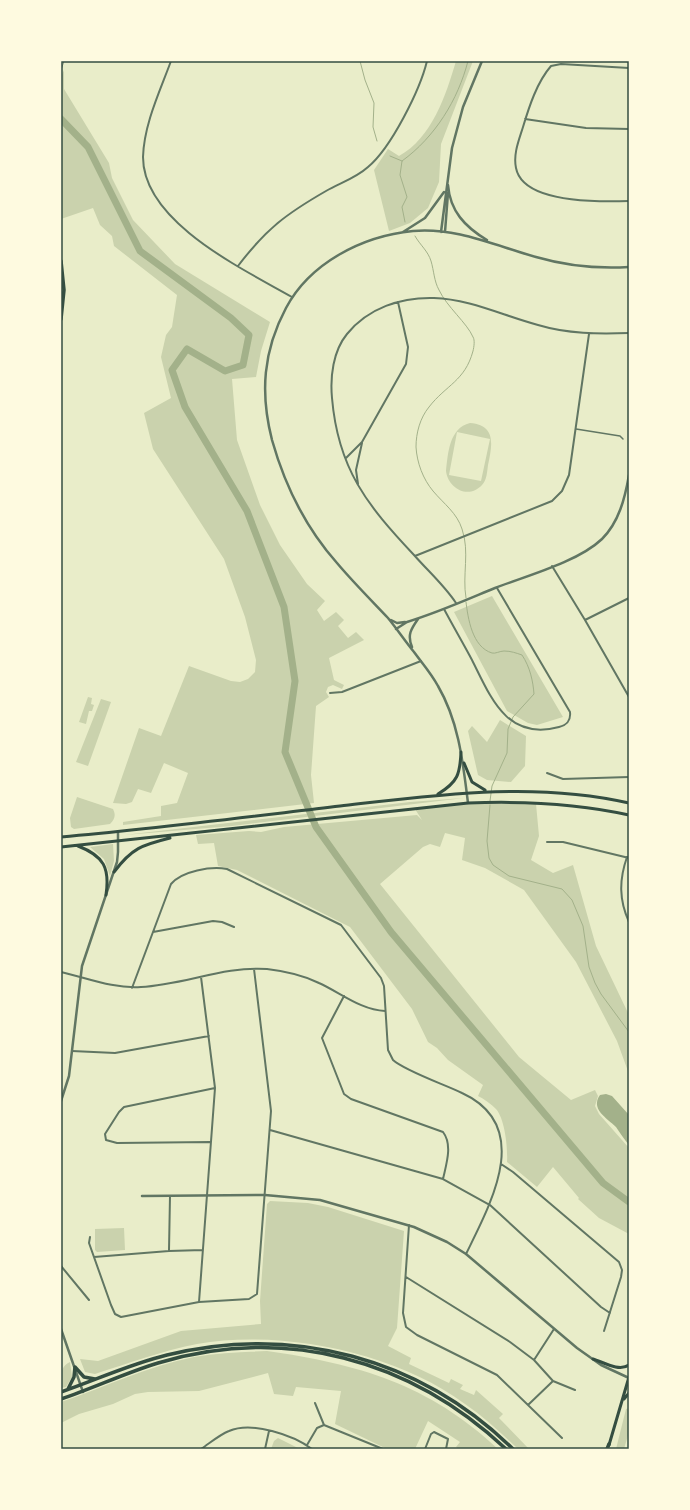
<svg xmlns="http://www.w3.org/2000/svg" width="690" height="1510" font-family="Karla,sans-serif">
  <rect width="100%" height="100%" fill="#e9edc9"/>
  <!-- green -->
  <path fill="#cad2ad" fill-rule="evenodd" d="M456,61h17l-32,83 -2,38 -11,26 -18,15 -21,8 -15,-61 14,-21 11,7c33,-18 47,-61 57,-95z
    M64,70v19l45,74 3,15 21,42 42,44 95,58 -9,29 -5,26 -24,2 5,61 23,65 20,40 27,39 18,17 -8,9 7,11 12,-9 8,8 -6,6 10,12 8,-6 8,8 -35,18 5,22 10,5 -2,4 -9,-4 -5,2 -2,5 3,5 -13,9 -5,69 3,28 -191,22v-3l38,-6v-10l16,-3 11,-30 -24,-10 -13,30 -13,-4 -6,13 -6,2 -13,-1 26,-75 22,8 28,-70 42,15 9,1 8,-3 7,-7 1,-12 -11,-43 -21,-58 -71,-110 -9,-36 27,-15 -10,-41 5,-22 6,-8 5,-32 -63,-49 -2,-10 -12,-11 -7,-17 -32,11v-142z
    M470,423c27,2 22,23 18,42 -1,7 -1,15 -6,20 -14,15 -34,3 -36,-14 2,-17 3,-43 24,-48zM457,432l33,7 -9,42 -32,-6z
    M492,596l71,121 -26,8 -9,-2 -21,-12 -53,-99z
    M88,697l4,1 -1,6 3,1 -2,6h-3l-3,13 -7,-2z
    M101,699l10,3 -23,64 -12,-4z
    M500,720l26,16 -1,30 -14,16 -24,-2 -9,-5 -10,-44 4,-5 15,16z
    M77,797l36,12c3,6 2,10 -3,15l-36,5 -3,-2 -1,-9z
    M464,798l-232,28 -108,9 286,-33z
    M468,803l68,1 3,32 -8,24 22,13 20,-8 23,81 33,69v59l-12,-33 -41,-79 -52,-72 -39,-22 -23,-8 3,-22 -20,-5 -5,14 -10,-3 -7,3 -43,37 139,173 52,43 24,-10 3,6 -3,10 4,8 30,34v86l-30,-16 -21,-19 1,-1 -26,-31 -16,20 -30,-25c1,-13 -2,-43 -11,-53 -5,-5 -12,-10 -18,-13l5,-11 -35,-25 -11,-12 -9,-6 -16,-33 -62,-82 -113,-57 -19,-4 -4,-23 -16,1 -2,-9 53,-4 12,1 23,-5 133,-12 5,5 -7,-11z
    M113,844l1,17 -4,15 -6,-17 -14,-12z
    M270,1201l38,2 20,4 76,24 -7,97 -9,18 23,12 -2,6 40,19 2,-4 12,6 -3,4 14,6 2,-5 27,24 -4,4 30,31h-11c-17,-16 -34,-32 -53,-45 -70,-52 -183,-75 -268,-60 -35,7 -68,19 -102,30l-10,-2 -5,-13 18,2 83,-30 80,-7 -1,-23 7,-97z
    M124,1228l1,22 -28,2 -2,-2v-21z
    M267,1351c91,13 162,33 231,98h-39l-3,-2 4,-5 -32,-21 -13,28h-28l-52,-25 6,-33 -45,-4 -3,9 -19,-2 -6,-21 -69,18 -51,1 -13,2 -22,10 -34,10 -18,9v-21c44,-15 87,-36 133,-45 24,-4 48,-5 73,-6z
    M70,1362l2,15 -6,10 -5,1c0,-10 -2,-21 9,-26z
    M629,1408v24l-5,17h-8l10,-40z
    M278,1438l22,11h-29l3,-8z"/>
  <!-- water -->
  <path fill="#a3b18a" d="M606,1094l6,2 17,19v30c-5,-6 -9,-12 -13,-18 -9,-9 -26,-18 -16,-32z"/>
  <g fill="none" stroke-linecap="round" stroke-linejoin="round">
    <!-- stream -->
    <path stroke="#a3b18a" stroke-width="1" d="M360,61l5,19 9,23 -1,24 4,14
      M390,156l12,5
      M405,222l-3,-15 5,-10 -7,-22 2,-14c33,-24 56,-61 66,-100
      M415,236c5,9 13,15 16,25 3,10 3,20 8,29 8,17 28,33 34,47 2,3 1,10 0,14 -8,30 -27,34 -44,56 -9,11 -13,26 -13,40 1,16 7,32 17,44 11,13 24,22 29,38 8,23 0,46 4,69
      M466,602c2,16 6,45 26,51 3,1 8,-2 12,-2 7,0 12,2 18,4 8,12 11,26 12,39l-21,23 -5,12 -1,24 -15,33 -2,15
      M490,805l-3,36 2,17 4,7 16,11 53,13 10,11 11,26 6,41 6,16 6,11 28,38"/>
    <!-- river -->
    <path stroke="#a3b18a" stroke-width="7" d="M61,119l27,28 52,104 91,67 18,17 -6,30 -18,6 -38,-22 -15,21 13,37 62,104 37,96 11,74 -10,71 31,75 75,105 212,251 26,19"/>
    <!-- pedestrian -->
    <path stroke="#617663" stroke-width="1.5" d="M576,429l44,7 3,3"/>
    <!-- minor -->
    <path stroke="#617663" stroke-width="2" d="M171,61c-11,30 -27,63 -28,96 0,65 100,112 149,140
      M629,68l-68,-4 -10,2c-14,16 -22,41 -28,61 -4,13 -10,27 -7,41 7,36 85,34 113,33
      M525,119l61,9 43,1
      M238,266c28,-37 48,-52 88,-75 14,-8 30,-13 42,-24 23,-19 52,-77 59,-106
      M346,458l16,-16 44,-78 2,-17 -10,-45
      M358,484l-2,-14 6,-27
      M415,556l137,-55 10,-10 7,-16 20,-141
      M552,566l33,54 44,77
      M456,603c-12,-18 -28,-32 -42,-48 -47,-50 -76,-86 -82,-157 -2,-21 1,-47 15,-64 21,-26 54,-37 87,-36 35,1 70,18 104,27 30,9 60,9 91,8
      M444,609c9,17 19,34 28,51 19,38 35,81 87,67 8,-2 12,-6 11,-15l-73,-124
      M585,620l44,-22
      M330,693l12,-1 79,-31
      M547,773l16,6 66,-2
      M547,842h16l66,16
      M627,857c-8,23 -8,43 2,65
      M153,932l60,-11 9,1 12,5
      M61,972c26,6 53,17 80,15 42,-2 83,-21 126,-18 17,2 36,6 52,14 22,10 42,27 66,28
      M132,988l39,-104c11,-13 40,-18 56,-15l114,56 40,53 3,8 4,64 5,10c12,11 53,25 69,33 72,33 29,110 4,161
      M344,996l-22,42 22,56 7,5 92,33c10,13 3,33 0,47
      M72,1051l43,2 94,-17
      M270,1130l173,49 47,26 111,102 9,6
      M210,1142l-93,1 -11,-3 -1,-6 14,-22 5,-5 91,-19
      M501,1164l12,8 106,90 3,8 -1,7 -17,54
      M409,1225l-6,88 3,14 11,8 80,40 65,63
      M90,1237l-1,6 22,62 4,9 6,3 78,-15 50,-3 8,-5 14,-183 -17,-142
      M169,1250l1,-54
      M94,1257l75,-6 34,-1
      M61,1266l28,34
      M406,1277l104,65 24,18 19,21 22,9
      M199,1302l16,-214 -14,-111
      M534,1360l20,-31
      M315,1403l9,22
      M528,1405l25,-24
      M307,1445l10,-17 7,-3 59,24
      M201,1449c9,-6 18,-14 28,-18 23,-10 64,4 83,18
      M265,1449l4,-18
      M425,1449l6,-15 3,-2 14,7 -2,10"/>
    <!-- tertiary -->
    <path stroke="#617663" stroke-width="2.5" d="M448,185c2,26 17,42 39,55
      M403,232l22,-14 19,-26
      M441,232l11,-84 11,-41 19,-46
      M445,232l3,-39
      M391,620l6,3 8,-1
      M396,629l11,-7c30,-9 59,-22 88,-34 31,-12 83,-26 107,-49 17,-17 23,-41 27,-64
      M412,647c-5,-12 -1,-18 6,-28
      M468,803c-5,-40 -9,-81 -30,-117 -7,-13 -16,-23 -24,-34 -9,-11 -17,-23 -26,-34 -17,-18 -35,-36 -51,-55 -32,-36 -52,-77 -65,-123 -12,-47 -9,-89 14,-132 24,-45 76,-72 127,-77 43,-4 83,15 123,26 31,9 61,12 93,10
      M61,1101l8,-25 13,-110 35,-104 1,-10v-20
      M142,1196l123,-1 55,5 94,27 33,15 19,12 111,94 24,17 28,13
      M61,1329l22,63"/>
    <!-- secondary -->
    <path stroke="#344e41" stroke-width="3" d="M464,763l8,19 13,8
      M438,794c20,-12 22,-20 23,-42
      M61,837c93,-8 186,-20 279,-31 96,-11 194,-25 289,-3
      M78,846c26,10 32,22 28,49
      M61,847l407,-44c53,-2 108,0 161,12
      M114,872c18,-24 28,-27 56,-34
      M593,1359c10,3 26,13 36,6
      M624,1399l5,-6
      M609,1445l20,-68"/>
    <!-- primary -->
    <path stroke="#344e41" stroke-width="3.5" d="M61,261l3,29 -3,29"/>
    <!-- trunk -->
    <path stroke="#344e41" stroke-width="3.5" d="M75,1367l9,10 11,2
      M68,1389l6,-12 1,-10
      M61,1392c35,-12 69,-28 106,-37 126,-31 253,3 346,94
      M61,1399c33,-11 64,-26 97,-36 127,-38 252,-4 348,86
      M607,1449l2,-5"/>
    <!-- rail -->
    <path stroke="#7c8e77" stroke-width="1" d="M61,70l3,-9"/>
  </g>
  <!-- border -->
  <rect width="690" height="1510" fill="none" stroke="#fefae0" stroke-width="124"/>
  <rect x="62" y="62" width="566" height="1386" fill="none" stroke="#344e41" stroke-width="1.5"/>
</svg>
